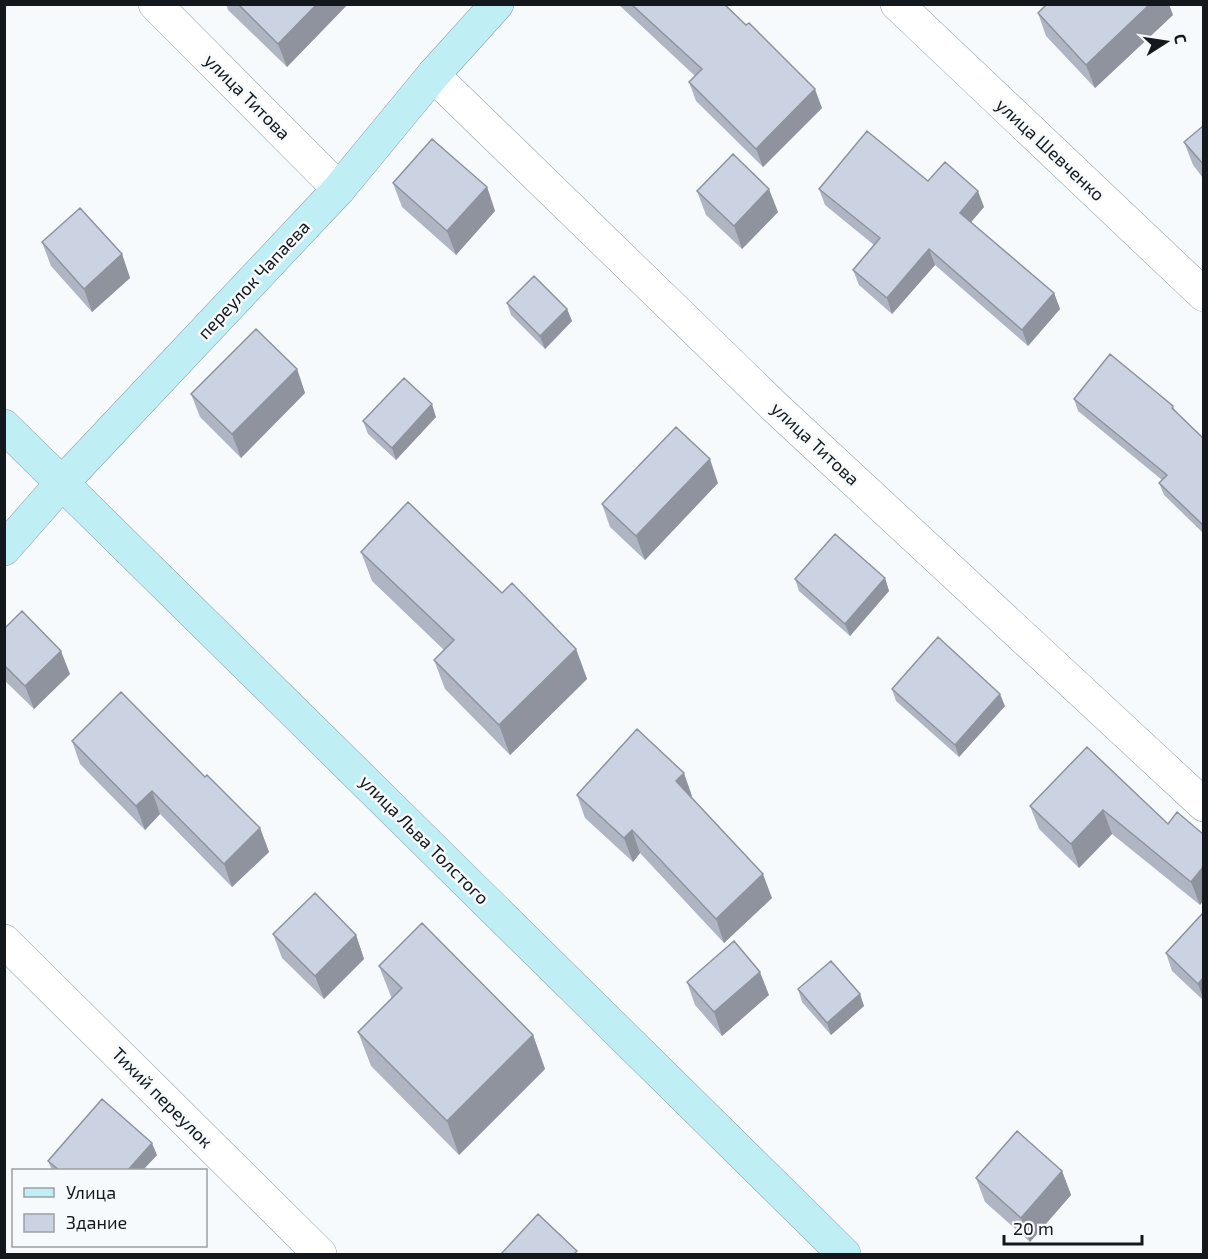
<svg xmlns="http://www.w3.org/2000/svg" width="1208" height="1259" font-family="'Exo 2',sans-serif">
  <rect width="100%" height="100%" fill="#f7fafd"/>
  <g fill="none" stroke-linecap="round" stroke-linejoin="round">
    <!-- street casing -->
    <g stroke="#8e9da6" stroke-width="34">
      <path id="street" d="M155,4l184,185
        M897,4l307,291
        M433,75l343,333 428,397
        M4,941l316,313"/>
    </g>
    <!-- secondary casing -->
    <g stroke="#8e9da6" stroke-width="34">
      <path id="secondary" d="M4,426l840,828
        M4,549l58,-66 277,-294 94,-114 64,-71"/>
    </g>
    <!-- street -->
    <use href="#street" stroke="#fff" stroke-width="33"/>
    <!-- secondary -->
    <use href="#secondary" stroke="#bfeff5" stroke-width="33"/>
  </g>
  <!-- wall -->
  <path fill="#afb5c2" d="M226,4h122l-61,63 -59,-57z
    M618,4h106l22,21 76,83 -59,59 -67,-66 -7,-19 6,-6z
    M1038,13l135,2 -78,73 -49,-52z
    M1203,126v52l-10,-13 -9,-23z
    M928,181l56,26 -13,15 83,71 6,16 -32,37 -93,-81 -43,49 -33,-29 -6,-15 21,-25 -49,-40 -6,-16z
    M393,183l94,4 8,24 -39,44 -54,-48z
    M697,191l81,21 -36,37 -36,-34z
    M42,242l80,12 8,24 -38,34 -41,-46z
    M507,303l60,6 5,12 -27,28 -34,-34z
    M297,369l8,24 -64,65 -41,-41 -9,-23z
    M1074,399l99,7 2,5 28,27v95l-39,-38 -5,-12 3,-3 -84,-69z
    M436,417l-40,43 -28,-26 -5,-13z
    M718,483l-73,77 -35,-33 -8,-23z
    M361,552l141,41 74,56 11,30 -77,76 -65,-66 -11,-29 10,-10 -72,-69z
    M885,578l4,13 -39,45 -51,-45 -4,-12z
    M4,629l66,45 -36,35 -30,-29z
    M892,689l113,17 -46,51 -63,-56z
    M72,741l133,36 55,51 9,24 -37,35 -72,-73 -15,16 -65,-66z
    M1087,747l81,77 35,10v67l-3,4 -88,-71 -33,34 -40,-39 -9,-23z
    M577,795l115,1 -1,1 81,101 -48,45 -84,-90 -7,9 -48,-44z
    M1203,913v87l-31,-29 -6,-18z
    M273,934l83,1 8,24 -40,40 -42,-41z
    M379,966l154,69 12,34 -86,86 -88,-89 -13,-34 34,-33z
    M687,982l82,13 -47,41 -27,-31z
    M798,989l62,5 4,12 -33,29 -29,-33z
    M157,1155l-14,15h-91l-4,-9z
    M1062,1171l9,24 -41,47 -45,-40 -9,-24z"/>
  <!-- shaded-wall -->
  <path fill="#8e939e" d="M317,4h31l-61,63 -9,-23z
    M1150,4h19l4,11 -78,73 -9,-23z
    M815,89l7,19 -59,59 -7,-18z
    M487,187l8,24 -39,44 -9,-24z
    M769,189l9,23 -36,37 -8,-23z
    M978,191l6,16 -18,21 -6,-15z
    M929,249l6,16 -43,49 -5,-16z
    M122,254l8,24 -38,34 -8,-23z
    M1054,293l6,16 -32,37 -6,-16z
    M567,309l5,12 -27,28 -5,-13z
    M297,369l8,24 -64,65 -9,-24z
    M432,404l4,13 -40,43 -4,-12z
    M710,459l8,24 -73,77 -9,-24z
    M885,578l4,13 -39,45 -5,-12z
    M576,649l11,30 -77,76 -11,-30z
    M61,651l9,23 -36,35 -9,-23z
    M1000,694l5,12 -46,51 -4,-12z
    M684,773l8,23 -7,9 -9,-24z
    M152,791l8,23 -15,16 -9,-24z
    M1103,810l9,24 -33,34 -8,-24z
    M260,828l9,24 -37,35 -8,-23z
    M632,830l8,23 -7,9 -9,-24z
    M1203,867v34l-3,4 -9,-23z
    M763,874l9,24 -48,45 -8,-24z
    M356,935l8,24 -40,40 -9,-23z
    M760,972l9,23 -47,41 -8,-24z
    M1203,978v20l-5,-14z
    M860,994l4,12 -33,29 -4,-12z
    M533,1035l12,34 -86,86 -12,-34z
    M152,1143l5,12 -14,15h-15z
    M1062,1171l9,24 -41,47 -9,-24z"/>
  <!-- building -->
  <path fill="#cbd2e1" stroke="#8e939e" stroke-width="1.5" d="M238,4h79l-39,40z
    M631,4h93l22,21 3,-2 66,66 -59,60 -67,-67 13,-13z
    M1047,4h103l-64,61 -48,-52z
    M1203,126v38l-19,-22z
    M867,131l61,50 17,-19 33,29 -18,22 94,80 -32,37 -93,-81 -42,49 -34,-28 27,-32 -61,-49z
    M432,139l55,48 -40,44 -54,-48z
    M733,154l36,35 -35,37 -37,-35z
    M80,208l42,46 -38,35 -42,-47z
    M534,276l33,33 -27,27 -33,-33z
    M256,329l41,40 -65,65 -41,-40z
    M1110,354l63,52 -1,2 31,30v87l-44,-42 8,-8 -93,-76z
    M404,378l28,26 -40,44 -29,-27z
    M676,427l34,32 -74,77 -34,-32z
    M408,502l94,91 10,-10 64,66 -77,76 -65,-65 20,-20 -93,-88z
    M835,534l50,44 -40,46 -50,-45z
    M22,611l39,40 -36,35 -21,-21v-36z
    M938,637l62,57 -45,51 -63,-56z
    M121,692l84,85 2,-2 53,53 -36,36 -72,-73 -16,15 -64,-65z
    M637,729l47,44 -8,8 87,93 -47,45 -84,-89 -8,8 -47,-43z
    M1087,747l81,77 9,-12 26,22v33l-12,15 -88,-72 -32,34 -41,-38z
    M315,893l41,42 -41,41 -42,-42z
    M1203,913v65l-5,6 -32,-31z
    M422,923l111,112 -86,86 -89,-89 44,-44 -23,-22z
    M734,941l26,31 -46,40 -27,-30z
    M831,961l29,33 -33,29 -29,-34z
    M102,1099l50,44 -24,27h-69l-11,-9z
    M1017,1131l45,40 -41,47 -45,-40z
    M538,1214l39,37 -3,3h-73z"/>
  <g text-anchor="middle" stroke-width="5" stroke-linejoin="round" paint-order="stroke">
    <!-- street labels -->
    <g font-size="18" fill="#13181c" stroke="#f7fafd">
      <text transform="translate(247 97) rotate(45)" y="6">улица Титова</text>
      <text transform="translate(1050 150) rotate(43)" y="6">улица Шевченко</text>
      <text transform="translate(254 280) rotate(-47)" y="6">переулок Чапаева</text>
      <text transform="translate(815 444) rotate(43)" y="6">улица Титова</text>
      <text transform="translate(424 840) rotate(45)" y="6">улица Льва Толстого</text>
      <text transform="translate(162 1098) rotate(45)" y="6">Тихий переулок</text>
    </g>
  </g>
  <!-- border -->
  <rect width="1208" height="1259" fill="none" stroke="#13181c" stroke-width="12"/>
  <!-- legend -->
  <rect x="12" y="1169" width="195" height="78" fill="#f7fafd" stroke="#9ca0a3" stroke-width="1.5"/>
  <rect x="24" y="1188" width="30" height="9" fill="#bfeff5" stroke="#9ca0a3" stroke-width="1.5"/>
  <text x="66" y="1199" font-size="18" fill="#13181c">Улица</text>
  <rect x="24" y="1214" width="30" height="18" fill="#cbd2e1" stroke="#9ca0a3" stroke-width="1.5"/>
  <text x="66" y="1229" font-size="18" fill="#13181c">Здание</text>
  <!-- north arrow -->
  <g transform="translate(1166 42) rotate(78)" stroke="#f7fafd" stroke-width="4.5" paint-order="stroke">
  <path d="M0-4.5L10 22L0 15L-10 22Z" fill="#13181c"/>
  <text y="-9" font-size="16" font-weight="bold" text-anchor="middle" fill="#13181c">С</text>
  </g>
  <!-- scale -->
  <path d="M1004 1235v9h138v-9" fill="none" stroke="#13181c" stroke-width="3"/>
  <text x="1013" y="1235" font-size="18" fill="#13181c" stroke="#f7fafd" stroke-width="4.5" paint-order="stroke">20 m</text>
</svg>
